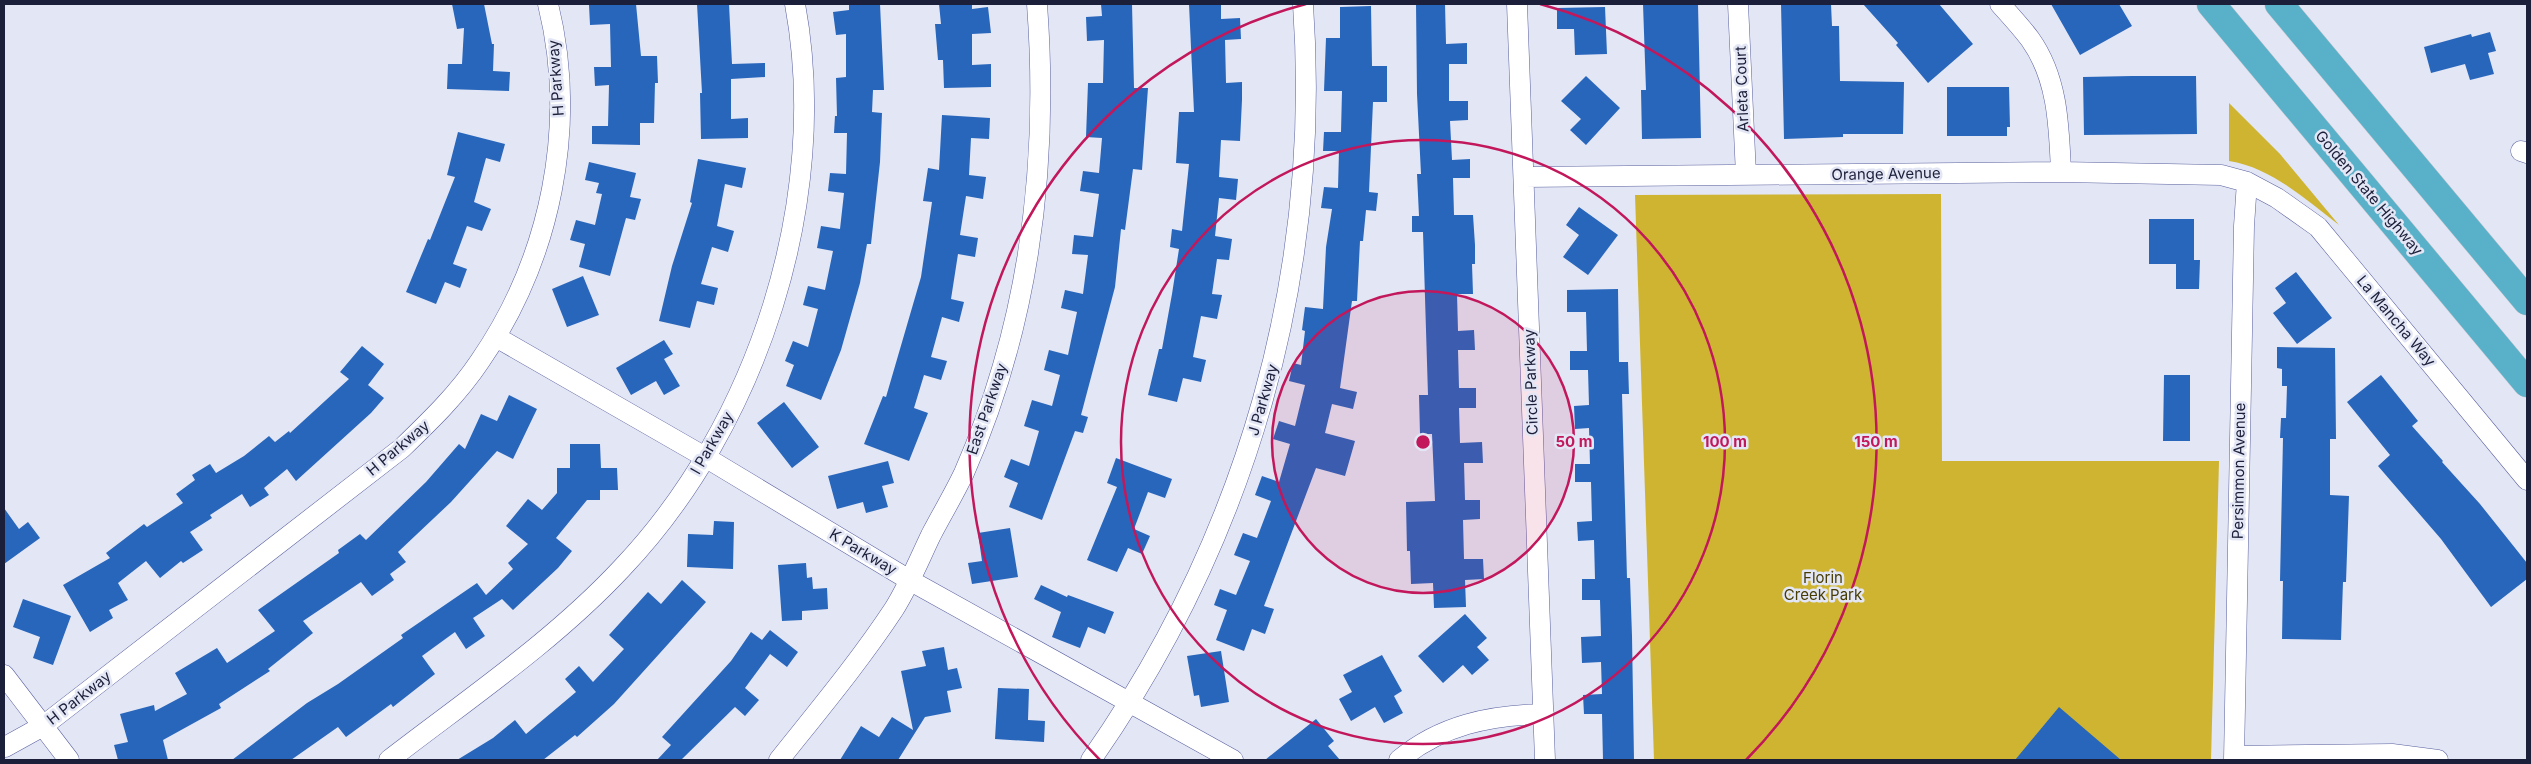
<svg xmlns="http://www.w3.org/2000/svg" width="2531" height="764" font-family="Inter,sans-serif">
  <rect width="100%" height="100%" fill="#e3e6f5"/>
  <!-- green -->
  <path fill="#ceb431" d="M2229,103l51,51 59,71c-34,-26 -67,-57 -110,-64z
    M1941,194l1,267h277l-8,299h-557l-19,-565z"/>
  <!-- building -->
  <path fill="#2866bb" d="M452,4h32l8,40h2l-1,27 17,1 -1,19 -62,-2 1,-25h14l2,-36 -7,1z
    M636,4l5,52h16l1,27h-3l-1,40h-14v22l-48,-1v-18h16l1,-41 -14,1 -1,-19h17l-1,-43 -20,1 -1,-20z
    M697,4h32l3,60 33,-1v14l-34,2v40l17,-1v20l-47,1 -1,-46h2z
    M849,4h31l4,86h-11l-1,22 10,1 -2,49 -9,82h-4l-7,39 -19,67 -20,50 -35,-14 8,-21 -9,-4 8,-20 15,6 10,-38 -15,-4 5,-19 17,4 8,-39 -16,-3 4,-22 19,3 4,-36 -16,-2 2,-18 16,1 1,-41h-13l1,-17h2l-1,-38 10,-1v-43l-10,1 -3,-23 16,-2z
    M939,4h33v5l16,-2 3,26 -19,1v31l19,-1v23l-47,1 -1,-28h-5l-3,-36h6z
    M1101,4h31l2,84h14l-6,82 -9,-1 -8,61 -4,-1 -6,58 -34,128 7,2 -5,16 -8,-2 -33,89 -33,-13 9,-24 -14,-6 7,-18 18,7 10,-35 -15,-5 8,-26 20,6 8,-31 -16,-5 5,-20 19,5 9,-43 -16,-4 4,-18 18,4 5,-39 -16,-1 2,-19 19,2 6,-43 -19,-3 3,-20 16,2 3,-35 -16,-1 2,-54h15l1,-43 -17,1 -1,-24 16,-1z
    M1189,4h32v15l19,-1 1,21 -16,1 1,43 16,-1v18l-2,41 -19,-1 -2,37 19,2 -2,21 -17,-2 -4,38 17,3 -3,21 -12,-1 -5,35 10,1 -5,24 -16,-3 -8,41 13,3 -5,22 -18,-4 -6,24 -29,-7 11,-46h3l10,-55 7,-45 -9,-2 2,-18 10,2 7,-67 -13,-1 3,-51h15z
    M1416,4h29l1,40 21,-1v21h-18v37h19v19l-18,1 2,39 18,-1v19h-17l1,37h19l2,30v19h-3l1,30h-16l1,37 16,-1 1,20h-17l1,38h17v20h-17l1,35 22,-1 1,21h-19l1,37h15v19l-17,1 1,39h19l1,20 -19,1 1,27 -32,1 -1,-25 -22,1 -1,-33h-3l-1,-49 29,-1 -3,-67h-12l-1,-39h9l-5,-163h-11v-16h7l-2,-42h4l-4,-80z
    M1643,4h55l3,134 -59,1 -1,-49h5z
    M1781,4h50l1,22h7l1,55 64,1 -1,52h-60v3l-59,2z
    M1863,4h76l34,40 -45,39 -32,-38 2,-2z
    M2051,4h68l13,22 -52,29z
    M1371,6l1,60h15v36h-14l-4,90 9,1 -2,18 -10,-1 -3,31h-3l-3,60h-5l-12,87 17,4 -4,17 -21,-5 -7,29 30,8 -10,35 -29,-8 -52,138 10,3 -9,25 -13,-5 -8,22 -28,-11 11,-30 -13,-5 6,-16 16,6 14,-34 -16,-6 9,-22 14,5 14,-37 -16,-6 7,-19 17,6 11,-38 -17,-5 6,-18 16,5 10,-41 -16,-4 4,-18 8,2 4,-34 -3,-1 3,-23 18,2 3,-62 6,-38 -11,-1 3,-21 14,1 1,-37h-16l1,-19h17l1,-41h-18l2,-53h14v-31z
    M1605,7l2,47 -32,1 -1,-26h-17v-21z
    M2490,32l6,19 -8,2 6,21 -24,6 -5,-16 -34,9 -7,-26 47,-13 1,3z
    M1586,76l34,32 -34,37 -16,-15 11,-11 -20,-18z
    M2132,76h64l1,58 -113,1 -1,-58z
    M1947,87h62l1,40h-3v9h-60z
    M942,115l48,3 -1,21 -18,-1 -2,37 17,2 -3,22 -17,-3 -6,39 18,3 -3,19 -17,-3 -7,45 13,3 -5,20 -17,-5 -11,40 16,4 -6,19 -17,-5 -10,33 14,5 -19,48 -45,-17 19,-48 3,1 35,-120 11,-75 -9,-1 5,-33 11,2z
    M458,132l47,12 -5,18 -14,-4 -12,44 17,7 -9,22 -15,-5 -14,38 14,5 -7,19 -15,-6 -9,22 -30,-12 22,-53 2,1 25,-63 -8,-2z
    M698,159l48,9 -4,20 -17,-4 -8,42 17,5 -6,21 -16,-5 -11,37 17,4 -4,17 -17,-4 -7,27 -31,-7 13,-55 20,-63 -2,-1z
    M589,162l47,11 -6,24 11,2 -6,21 -9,-2 -16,58 -31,-9 6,-23 -15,-4 6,-20 19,5 7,-31 -6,-1 3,-10 -14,-3z
    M1579,207l39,28 -30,40 -25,-18 16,-22 -13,-10z
    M2149,219h45v41h6l-1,29h-23v-25h-27z
    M2296,272l36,46 -35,26 -24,-31 13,-10 -11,-15z
    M583,276l16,39 -32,12 -15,-38z
    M1618,289l1,73h9l1,32h-7l5,184h3l2,58 2,124h-31l-1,-46h-18l-1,-19 19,-1 -1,-32 -19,1 -1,-26 20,-1 -1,-36h-18v-21h13l-1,-39 -16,1 -1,-19 15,-1 -1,-39h-16v-18h15l-1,-36 -14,1 -1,-23 15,-1 -1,-35h-18v-19h17l-1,-39h-19v-22z
    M664,340l9,14 -9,5 16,27 -16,9 -8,-14 -25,14 -15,-27z
    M362,346l22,18 -16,21 16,13 -13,15 -75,68 -9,-12 -23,19 5,7 -19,12 -8,-13 -32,21 2,3 -22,14 13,18 -20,13 -2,-2 -21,17 -14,-17 -28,22 10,17 -19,10 4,8 -23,14 -27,-47 47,-27 -4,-5 38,-29 3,3 36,-24 -7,-9 19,-14 -3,-5 18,-11 6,9 28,-17 25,-20 6,6 14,-11 1,2 59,-54 -9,-7z
    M2277,347l58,1 1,91h-6v56l19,1 -3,86h-3l-2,58 -59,-1 1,-58h-3l3,-143h-3l1,-20h5l1,-32h-5v-17l-5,-1z
    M2164,375h26v66h-27z
    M2381,375l37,46 -6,5 31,35 -1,1 38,42 47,59v16l-36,28 -50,-68 -63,-73 12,-11 -43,-53z
    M509,395l28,14 -24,50 -16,-8 -46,51 -53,50 8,10 -16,12 4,6 -22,16 -11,-14 -58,39 10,12 -45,36 2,2 -51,33 2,4 -58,32 5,20h-50l-4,-15 14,-3 -8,-28 34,-9 1,6 32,-17 -12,-21 42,-25 10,15 48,-32 -17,-21 81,-57 -1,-3 22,-16 6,6 60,-58 33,-38 6,5 16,-35 16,7z
    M784,402l35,45 -27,21 -35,-45z
    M570,444h30l1,24h16l1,22h-18v10h-13l-31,38 16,13 -14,17 -45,42 -11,-11 -29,19 12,18 -19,13 -11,-17 -33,24 13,18 -42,33 -2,-3 -45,33 -8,-10 -47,33h-59l75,-57 31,-19 65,-46 -2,-3 76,-52 9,12 27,-26 -5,-6 20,-19 -22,-18 22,-27 14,11 15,-17v-25h13z
    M1116,458l56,21 -7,19 -17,-6 -14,37 16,7 -8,18 -14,-6 -11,24 -30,-12 30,-73 -10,-4z
    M888,461l6,22 -12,3 6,21 -22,6 -3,-11 -26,7 -9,-33z
    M4,508l15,21 9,-7 12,16 -36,26z
    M714,521l20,1 -1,47 -46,-2 1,-33 25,1z
    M1010,528l8,49 -46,7 -4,-21 14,-2 -4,-28z
    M806,563l1,15 5,-1 1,12 14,-1 1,21 -26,2v9l-20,1 -4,-56z
    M682,580l24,22 -92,102 -37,33 -2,-2 -32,25h-86l36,-22 22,-18 11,14 50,-42 -11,-13 14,-13 14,16 31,-33 -15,-14 39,-43 13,12z
    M1041,585l26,12 1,-2 46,17 -9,22 -17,-7 -8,21 -28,-11 9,-25 -27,-13z
    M23,599l48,17 -18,49 -20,-7 7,-21 -27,-10z
    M1465,614l22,24 -10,9 12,13 -17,15 -9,-10 -20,18 -25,-27z
    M770,630l28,22 -11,15 -17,-13 -25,34 14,12 -14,16 -10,-9 -54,53h-24l14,-15 -9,-8 69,-76 20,-29 11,8z
    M944,647l4,23 9,-2 5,20 -15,3 4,21 -26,5 -27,43h-58l21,-34 18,11 13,-20 21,13 -12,-59 25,-5 -4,-15z
    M1221,651l8,51 -28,5 -2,-12 -5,1 -7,-40z
    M1382,655l20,36 -8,5 9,17 -19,10 -9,-16 -24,14 -12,-22 13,-7 -9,-17z
    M998,688l31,1 -1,31 17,1 -1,21 -49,-3z
    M2059,707l62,53h-106z
    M1316,719l18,22 -6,5 12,14h-75z"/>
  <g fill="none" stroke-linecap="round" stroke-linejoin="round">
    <!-- minor casing -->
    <g stroke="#59609e" stroke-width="21">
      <path id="minor" d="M1517,4l28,756
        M1738,4l8,171
        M2000,4c10,11 21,23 30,35 28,39 29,87 31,133
        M2521,151l6,2
        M1524,177l537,-5 160,3 26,7 30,16 41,29 209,253
        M496,337l209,120 206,124 322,179
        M4,675l65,85
        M5,747l38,-21 359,-278c28,-27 56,-54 78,-87 71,-103 98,-235 68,-357
        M2234,756l158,-2 46,6
        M389,760c79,-61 165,-119 233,-192 136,-143 209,-369 173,-564
        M779,760c39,-49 80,-98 115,-151 15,-24 25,-49 37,-74 11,-21 23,-41 33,-62 66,-150 85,-308 73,-469
        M1091,760c156,-223 231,-484 212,-756
        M1399,760c42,-35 91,-45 145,-46
        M2234,760l10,-534 3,-44"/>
    </g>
    <!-- highway casing -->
    <g stroke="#c4c5cc" stroke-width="29">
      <path id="highway" d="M2211,4l316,379
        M2279,4l248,297"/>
    </g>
    <!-- minor -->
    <use href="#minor" stroke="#fff" stroke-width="20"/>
    <!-- highway -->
    <use href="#highway" stroke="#58b1c8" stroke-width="28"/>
  </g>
  <!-- distance rings -->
  <circle cx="1423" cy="442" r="151" fill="#c2185b" fill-opacity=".12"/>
  <g fill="none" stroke="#c2185b" stroke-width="2.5">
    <circle cx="1423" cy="442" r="151"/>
    <circle cx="1423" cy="442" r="302"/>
    <path d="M1100 760A453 453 0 0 1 1306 4M1540 4A453 453 0 0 1 1746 760"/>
  </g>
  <g text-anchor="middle" stroke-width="5" stroke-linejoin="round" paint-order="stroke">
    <!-- street labels -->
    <g font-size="15" fill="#1c1f39" stroke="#e3e6f5">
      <text transform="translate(556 78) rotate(-94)" y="5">H Parkway</text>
      <text transform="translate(1742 89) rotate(-92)" y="5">Arleta Court</text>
      <text transform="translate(1886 174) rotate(-1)" y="5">Orange Avenue</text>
      <text transform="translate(2369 193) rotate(50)" y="5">Golden State Highway</text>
      <text transform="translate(2396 321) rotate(50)" y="5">La Mancha Way</text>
      <text transform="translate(1531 382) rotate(-92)" y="5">Circle Parkway</text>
      <text transform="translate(1263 400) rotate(-74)" y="5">J Parkway</text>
      <text transform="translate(987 409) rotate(-71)" y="5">East Parkway</text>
      <text transform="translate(712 443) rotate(-60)" y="5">I Parkway</text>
      <text transform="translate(398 448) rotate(-40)" y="5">H Parkway</text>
      <text transform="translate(2239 471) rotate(-89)" y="5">Persimmon Avenue</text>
      <text transform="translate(863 552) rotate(31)" y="5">K Parkway</text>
      <text transform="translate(79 698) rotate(-38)" y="5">H Parkway</text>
    </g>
    <!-- park labels -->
    <g font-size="15" fill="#473c03" stroke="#e3e6f5">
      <text x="1823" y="583">Florin<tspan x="1823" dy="17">Creek Park</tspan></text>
    </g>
  </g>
  <circle cx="1423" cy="442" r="8" fill="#c2185b" stroke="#e3e6f5" stroke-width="2.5"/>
  <g font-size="15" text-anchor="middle" font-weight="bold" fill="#c2185b" stroke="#e3e6f5" stroke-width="5" stroke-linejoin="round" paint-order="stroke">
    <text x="1574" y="447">50 m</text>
    <text x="1725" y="447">100 m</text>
    <text x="1876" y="447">150 m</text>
  </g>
  <!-- border -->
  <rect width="2531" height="764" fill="none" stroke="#1c1f39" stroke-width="10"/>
</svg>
